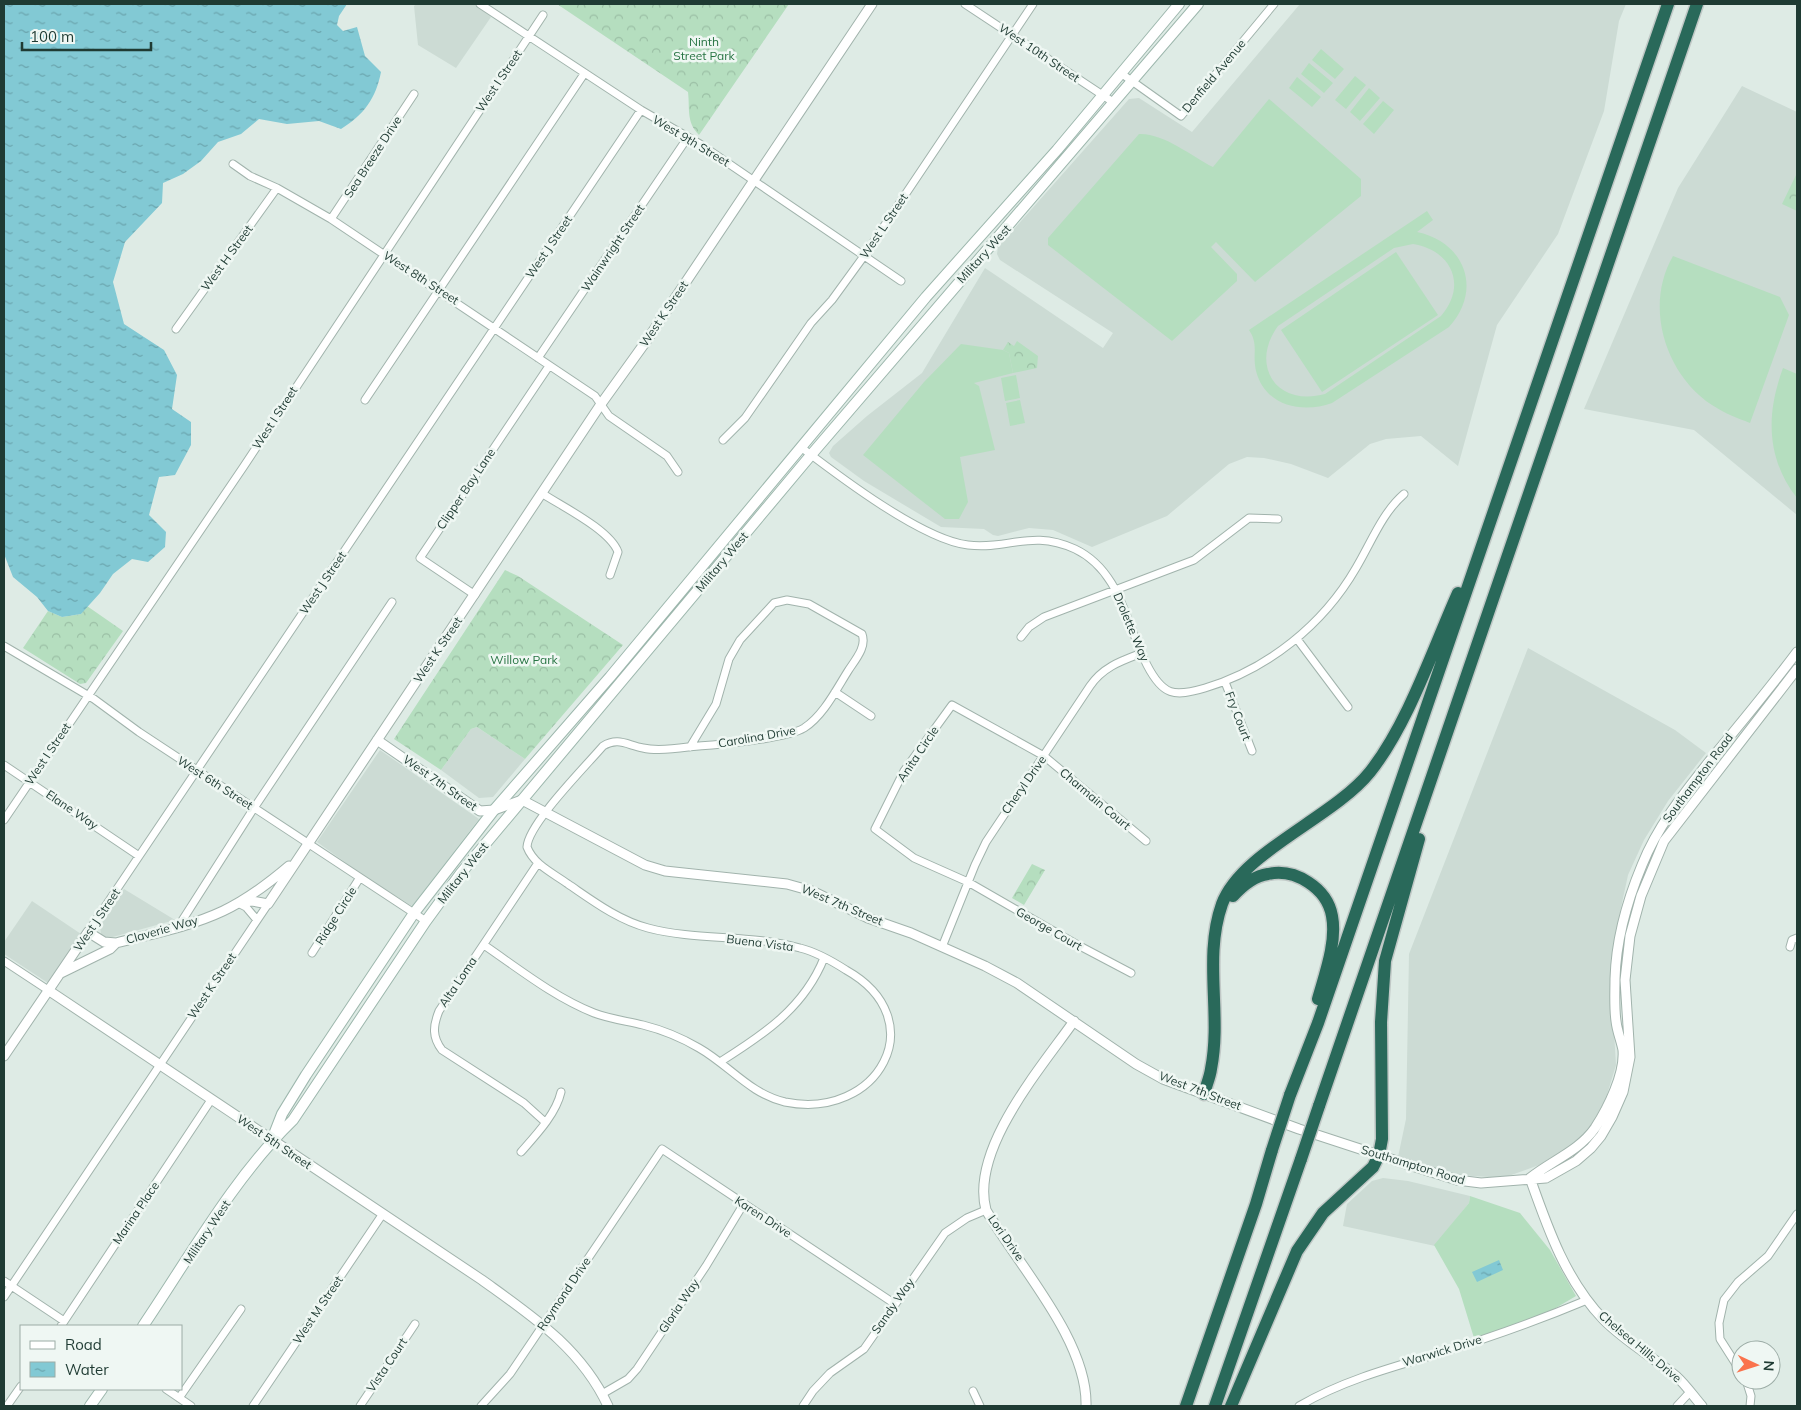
<svg xmlns="http://www.w3.org/2000/svg" width="1801" height="1410" font-family="Mulish,sans-serif">
  <defs>
    <pattern id="forest-crowns" width="20" height="18" patternUnits="userSpaceOnUse" patternTransform="scale(1.25)"><rect width="20" height="18" fill="#b5debf"/><path d="M2 6a3 3 0 1 1 6 0M12 15a3 3 0 1 1 6 0" fill="none" stroke="#9bbfa5"/></pattern>
    <pattern id="water-ripples" width="26" height="14" patternUnits="userSpaceOnUse" patternTransform="scale(1.25)"><rect width="26" height="14" fill="#82c9d4"/><path d="M2 4q2-2 4 0t4 0M15 11q2-2 4 0t4 0" fill="none" stroke="#6aa4ad"/></pattern>
  </defs>
  <rect width="100%" height="100%" fill="#deebe5"/>
  <!-- built -->
  <path fill="#ccdbd4" d="M416,4h58l17,13 -35,51 -38,-23 -4,-39z
    M1300,4h326l-7,17 -15,90 -46,123 -61,91 -39,141 -37,-30 -35,3 -16,5 -42,34 -37,-14 -27,-6 -17,-1 -18,7 -62,52 -75,31 -39,-17 -24,-2 -31,8 -5,-1 -9,-6 -43,-2 -77,-46 -33,-24 -2,-4 4,-7 34,-30 55,-43 63,-105 118,80 10,-15 -113,-73 -3,-6 1,-7 131,-148 10,-1 53,34z
    M1742,86l55,26v403l-103,-85 -110,-21 94,-221z
    M1528,648l147,82 31,23 -38,48 -24,39 -16,35 -12,56 -5,48 5,86 -10,33 -12,23 -19,22 -36,22 -36,13 -44,-3 -61,-18 8,-38 3,-165z
    M477,727l48,32 -32,38 -14,1 -38,-28 30,-41z
    M380,750l99,69 -67,87 -48,-30 -47,-34z
    M124,889l51,31 -66,18 -8,-3 -1,-9z
    M32,901l49,33 -33,49 -44,-29v-12z
    M1383,1178l25,3 62,15 -1,7 -34,43 -92,-20 4,-22 25,-23z"/>
  <!-- grass -->
  <path fill="#b5debf" fill-rule="evenodd" d="M1321,49l23,20 -9,10 -23,-19z
    M1309,63l24,20 -9,10 -23,-19z
    M1355,76l11,9 -20,24 -11,-9z
    M1297,77l24,20 -9,10 -23,-19z
    M1369,88l11,10 -20,23 -10,-9z
    M1269,99l92,80v17l-106,86 -39,-40 -5,5 26,27v7l-65,60 -124,-96v-7l91,-104c25,-1 52,22 74,33z
    M1383,101l11,9 -20,24 -11,-10z
    M1427,211l6,9 -16,12c48,10 66,58 32,95l-117,76c-30,11 -67,3 -76,-32 -4,-18 3,-26 -7,-41zM1413,244c38,6 55,41 28,72l-116,78c-48,13 -76,-28 -47,-68l116,-78z
    M1396,252l42,63 -116,77 -41,-62z
    M1673,256l107,41 9,18 -39,108c-13,-5 -26,-10 -38,-18 -47,-31 -68,-99 -39,-149z
    M961,344l42,6 6,3 4,20 -39,10 5,3 16,64 -35,7 8,45 -9,17h-14l-82,-64 61,-73z
    M1783,368l14,6v124c-31,-40 -31,-84 -14,-130z
    M1016,375l4,23 -15,3 -4,-23z
    M1020,400l5,23 -15,3 -4,-23z
    M1470,1196l50,17 30,37 26,46 -32,19 -70,23 -15,-49 -25,-44 35,-42z"/>
  <!-- forest -->
  <path fill="url(#forest-crowns)" d="M546,4h243l-90,131c-13,-13 -9,-26 -11,-43l-131,-88z
    M1797,173v38l-15,-7z
    M1017,341l21,15 -1,12 -24,5 -4,-20 -6,-3 5,-8 6,4z
    M505,570l13,6 105,69 -98,114 -48,-32 -6,2 -30,41 -47,-31z
    M87,606l36,25 -37,52 -6,1 -57,-36 25,-37 14,6 19,-3z
    M1032,864l13,6 -21,35 -12,-7z"/>
  <!-- water -->
  <path fill="url(#water-ripples)" d="M4,4h343l-8,12 -2,9 6,6 14,-4 8,29 16,16c-5,26 -17,43 -40,57l-22,-8 -32,3 -28,-5 -18,15 -23,8 -17,19 -18,13 -20,9 -1,20 -37,39 -12,40 11,42 40,26 13,25 -5,34 19,13v23l-16,30 -16,2 -10,38 17,17 -1,15 -17,15 -16,-3 -19,15 -13,19 -19,21 -19,3 -14,-6 -11,-14 -24,-20 -9,-23z
    M1499,1260l4,10 -26,12 -5,-10z"/>
  <g fill="none" stroke-linecap="round" stroke-linejoin="round">
    <!-- minor casing -->
    <g stroke="#a1b3ac" stroke-width="9">
      <path id="minor" d="M480,4l161,106 59,34 201,137
        M965,4l148,98
        M1122,74l59,42 93,-112
        M233,164l17,12 27,12 54,31 264,177 14,20 58,40 11,16
        M331,219l83,-125
        M176,329l101,-141
        M538,358l150,-221
        M365,400l219,-326
        M723,440l22,-22 66,-95 21,-23 32,-44 169,-252
        M802,448c38,29 121,92 166,97 41,5 63,-16 107,4 46,22 51,76 72,116 16,31 27,32 58,23 63,-19 118,-63 151,-120 15,-25 26,-55 48,-74
        M543,494c20,13 67,36 75,58l-8,23
        M475,595l-55,-37 129,-192
        M1021,637l8,-10 15,-10 150,-57 55,-42 29,1
        M1297,639l51,68
        M4,646l90,53 45,33 287,189
        M1225,682l27,69
        M835,692l36,24
        M4,765l135,91
        M4,820l240,-354 299,-451
        M538,863l-99,148c-6,15 -7,26 3,39l82,53 21,19
        M238,903l8,4 11,13
        M178,927l76,-119 138,-206
        M88,932l553,-822
        M484,945c35,24 70,52 110,68 16,6 33,8 49,12 20,5 39,13 56,23 30,17 51,46 86,54 93,19 150,-82 61,-132 -14,-9 -30,-18 -46,-22 -48,-14 -103,-7 -152,-20 -30,-8 -55,-27 -80,-44 -15,-11 -34,-19 -41,-37 1,-23 59,-81 76,-101 15,-9 24,-1 40,2 13,3 31,1 45,-1 26,-2 96,-7 116,-19 19,-12 32,-38 44,-57 7,-11 19,-24 14,-37l-53,-30 -22,-4 -13,3 -34,37 -11,19 -13,45 -26,43
        M942,947l33,-82 11,-23 104,-156c13,-19 31,-25 52,-33
        M1790,947l2,-7 5,-2
        M312,953l47,-74
        M4,961l44,29
        M1131,973l-55,-29 -108,-62 -54,-24 -39,-29 29,-58 48,-66 92,51 102,85
        M720,1062c43,-27 84,-54 104,-104
        M521,1152c15,-17 35,-38 40,-60
        M4,1281l60,40
        M4,1297l264,-393
        M61,1326l150,-226
        M1741,1372l-21,-33 -1,-16 5,-23 14,-18 30,-26 29,-42
        M1746,1380l5,16 -1,10
        M166,1389l25,17
        M973,1391l7,15
        M602,1394l26,-15 9,-10 69,-103 37,-61
        M179,1398l62,-89
        M7,1406l14,-20
        M253,1406l129,-191
        M360,1406l55,-82
        M481,1406l29,-32 152,-225 233,155
        M803,1406l10,-15 17,-18 34,-24 81,-116 22,-15 19,-8
        M1299,1406c43,-25 90,-38 138,-52 52,-16 100,-33 150,-54
        M1677,1406l13,-14"/>
    </g>
    <!-- tertiary casing -->
    <g stroke="#a1b3ac" stroke-width="11">
      <path id="tertiary" d="M377,740l103,71 14,-1 28,-10 123,65 20,6 122,13 25,7 56,27 43,15 74,33 32,17 119,81 27,15 136,50 110,36 48,15 24,3 65,-5 30,-17 15,-13 10,-12 11,-19 11,-25 7,-35 -5,-77 5,-44 11,-40 23,-55 133,-172
        M238,903l14,-2 16,3 333,-500 46,-64 225,-336
        M61,973l49,-24 6,-6c35,-9 73,-16 107,-32 23,-11 46,-28 66,-45
        M48,990l434,290c50,36 99,68 126,126
        M1074,1021c-34,48 -104,129 -88,189 32,55 102,131 100,196
        M4,1056l84,-124 16,10 12,1
        M1530,1178c21,-17 49,-27 65,-50 13,-20 30,-54 28,-78 -2,-10 -6,-19 -7,-29 -2,-14 -1,-29 -1,-42 1,-39 12,-78 27,-114 16,-40 43,-73 70,-107 29,-35 58,-70 85,-106
        M1530,1178c18,51 36,103 74,142 22,22 49,37 73,57 9,8 17,20 25,29"/>
    </g>
    <!-- secondary casing -->
    <g stroke="#9db7ad" stroke-width="12">
      <path id="secondary" d="M273,1137l9,-23 24,-39 108,-162 80,-103 116,-133 316,-380 131,-147 122,-146
        M143,1326c46,-68 91,-149 150,-206l133,-199 35,-48 350,-418 387,-451
        M90,1406l12,-17"/>
    </g>
    <!-- motorway casing -->
    <g stroke="#c0c8c6" stroke-width="15">
      <path id="motorway" d="M1233,896c9,-10 21,-20 35,-22 27,-6 59,14 64,42 5,26 -7,58 -14,83
        M1204,1094c2,-8 6,-17 7,-25 11,-55 -8,-111 11,-165 19,-52 111,-86 148,-132 38,-48 63,-123 88,-179
        M1290,1095l28,-72 350,-1019
        M1319,1106l378,-1102
        M1186,1406l70,-202 16,-54
        M1215,1406l86,-247
        M1231,1406l66,-155 26,-38 50,-46 6,-12 3,-16 -1,-117 4,-61 34,-122"/>
    </g>
    <!-- minor -->
    <use href="#minor" stroke="#fff" stroke-width="7"/>
    <!-- tertiary -->
    <use href="#tertiary" stroke="#fff" stroke-width="9"/>
    <!-- secondary -->
    <use href="#secondary" stroke="#fff" stroke-width="10"/>
    <!-- motorway -->
    <use href="#motorway" stroke="#29695a" stroke-width="12"/>
    <!-- motorway-bridge casing -->
    <g stroke="#c0c8c6" stroke-width="15" stroke-linecap="butt">
      <path id="motorway-bridge" d="M1272,1150l18,-55
        M1301,1159l18,-53"/>
    </g>
    <!-- motorway-bridge -->
    <use href="#motorway-bridge" stroke="#29695a" stroke-width="12"/>
  </g>
  <g text-anchor="middle" stroke-width="5" stroke-linejoin="round" paint-order="stroke">
    <!-- park labels -->
    <g font-size="12" fill="#277443" stroke="#eff7f3">
      <text x="704" y="46">Ninth<tspan x="704" dy="14">Street Park</tspan></text>
      <text x="524" y="664">Willow Park</text>
    </g>
    <!-- street labels -->
    <g font-size="12" fill="#1f3b33" stroke="#eff7f3">
      <text transform="translate(1039 53) rotate(34)" y="4">West 10th Street</text>
      <text transform="translate(1214 76) rotate(-50)" y="4">Denfield Avenue</text>
      <text transform="translate(499 81) rotate(-56)" y="4">West I Street</text>
      <text transform="translate(691 141) rotate(31)" y="4">West 9th Street</text>
      <text transform="translate(373 157) rotate(-57)" y="4">Sea Breeze Drive</text>
      <text transform="translate(884 226) rotate(-56)" y="4">West L Street</text>
      <text transform="translate(549 247) rotate(-56)" y="4">West J Street</text>
      <text transform="translate(613 248) rotate(-56)" y="4">Wainwright Street</text>
      <text transform="translate(984 254) rotate(-48)" y="4">Military West</text>
      <text transform="translate(227 258) rotate(-54)" y="4">West H Street</text>
      <text transform="translate(421 278) rotate(33)" y="4">West 8th Street</text>
      <text transform="translate(664 314) rotate(-56)" y="4">West K Street</text>
      <text transform="translate(275 418) rotate(-57)" y="4">West I Street</text>
      <text transform="translate(466 489) rotate(-56)" y="4">Clipper Bay Lane</text>
      <text transform="translate(722 562) rotate(-50)" y="4">Military West</text>
      <text transform="translate(323 583) rotate(-56)" y="4">West J Street</text>
      <text transform="translate(1131 627) rotate(67)" y="4">Drolette Way</text>
      <text transform="translate(438 650) rotate(-56)" y="4">West K Street</text>
      <text transform="translate(1238 716) rotate(69)" y="4">Fry Court</text>
      <text transform="translate(757 737) rotate(-10)" y="4">Carolina Drive</text>
      <text transform="translate(48 754) rotate(-56)" y="4">West I Street</text>
      <text transform="translate(918 754) rotate(-56)" y="4">Anita Circle</text>
      <text transform="translate(1698 778) rotate(-53)" y="4">Southampton Road</text>
      <text transform="translate(215 783) rotate(33)" y="4">West 6th Street</text>
      <text transform="translate(440 783) rotate(35)" y="4">West 7th Street</text>
      <text transform="translate(1024 785) rotate(-55)" y="4">Cheryl Drive</text>
      <text transform="translate(1095 799) rotate(40)" y="4">Charmain Court</text>
      <text transform="translate(72 810) rotate(34)" y="4">Elane Way</text>
      <text transform="translate(463 873) rotate(-52)" y="4">Military West</text>
      <text transform="translate(842 905) rotate(23)" y="4">West 7th Street</text>
      <text transform="translate(336 916) rotate(-58)" y="4">Ridge Circle</text>
      <text transform="translate(97 920) rotate(-56)" y="4">West J Street</text>
      <text transform="translate(1049 929) rotate(30)" y="4">George Court</text>
      <text transform="translate(162 930) rotate(-16)" y="4">Claverie Way</text>
      <text transform="translate(760 943) rotate(7)" y="4">Buena Vista</text>
      <text transform="translate(458 982) rotate(-56)" y="4">Alta Loma</text>
      <text transform="translate(212 986) rotate(-56)" y="4">West K Street</text>
      <text transform="translate(1200 1091) rotate(21)" y="4">West 7th Street</text>
      <text transform="translate(274 1142) rotate(34)" y="4">West 5th Street</text>
      <text transform="translate(1413 1165) rotate(17)" y="4">Southampton Road</text>
      <text transform="translate(136 1213) rotate(-56)" y="4">Marina Place</text>
      <text transform="translate(763 1217) rotate(33)" y="4">Karen Drive</text>
      <text transform="translate(207 1232) rotate(-56)" y="4">Military West</text>
      <text transform="translate(1006 1238) rotate(55)" y="4">Lori Drive</text>
      <text transform="translate(564 1294) rotate(-56)" y="4">Raymond Drive</text>
      <text transform="translate(679 1306) rotate(-56)" y="4">Gloria Way</text>
      <text transform="translate(893 1306) rotate(-55)" y="4">Sandy Way</text>
      <text transform="translate(318 1310) rotate(-56)" y="4">West M Street</text>
      <text transform="translate(1640 1347) rotate(40)" y="4">Chelsea Hills Drive</text>
      <text transform="translate(1442 1351) rotate(-17)" y="4">Warwick Drive</text>
      <text transform="translate(387 1365) rotate(-56)" y="4">Vista Court</text>
    </g>
  </g>
  <!-- border -->
  <rect width="1801" height="1410" fill="none" stroke="#1f3b33" stroke-width="10"/>
  <!-- legend -->
  <rect x="20" y="1325" width="162" height="65" fill="#eff7f3" stroke="#9caca6"/>
  <rect x="30" y="1341" width="25" height="8" fill="#ffffff" stroke="#9caca6"/>
  <text x="65" y="1350" font-size="15" fill="#1f3b33">Road</text>
  <rect x="30" y="1362" width="25" height="15" fill="url(#water-ripples)" stroke="#9caca6"/>
  <text x="65" y="1375" font-size="15" fill="#1f3b33">Water</text>
  <!-- north arrow -->
  <g transform="translate(1756 1365) rotate(94)"><circle r="24" fill="#eff7f3" stroke="#9caca6"/>
  <path d="M0-4L9 19L0 12L-9 19Z" fill="#fa734d"/>
  <text y="-8" font-size="14" font-weight="bold" text-anchor="middle" fill="#1f3b33">N</text>
  </g>
  <!-- scale -->
  <path d="M22 42v8h129v-8" fill="none" stroke="#1f3b33" stroke-width="2.5"/>
  <text x="30" y="42" font-size="15" fill="#1f3b33" stroke="#eff7f3" stroke-width="4" paint-order="stroke">100 m</text>
</svg>
